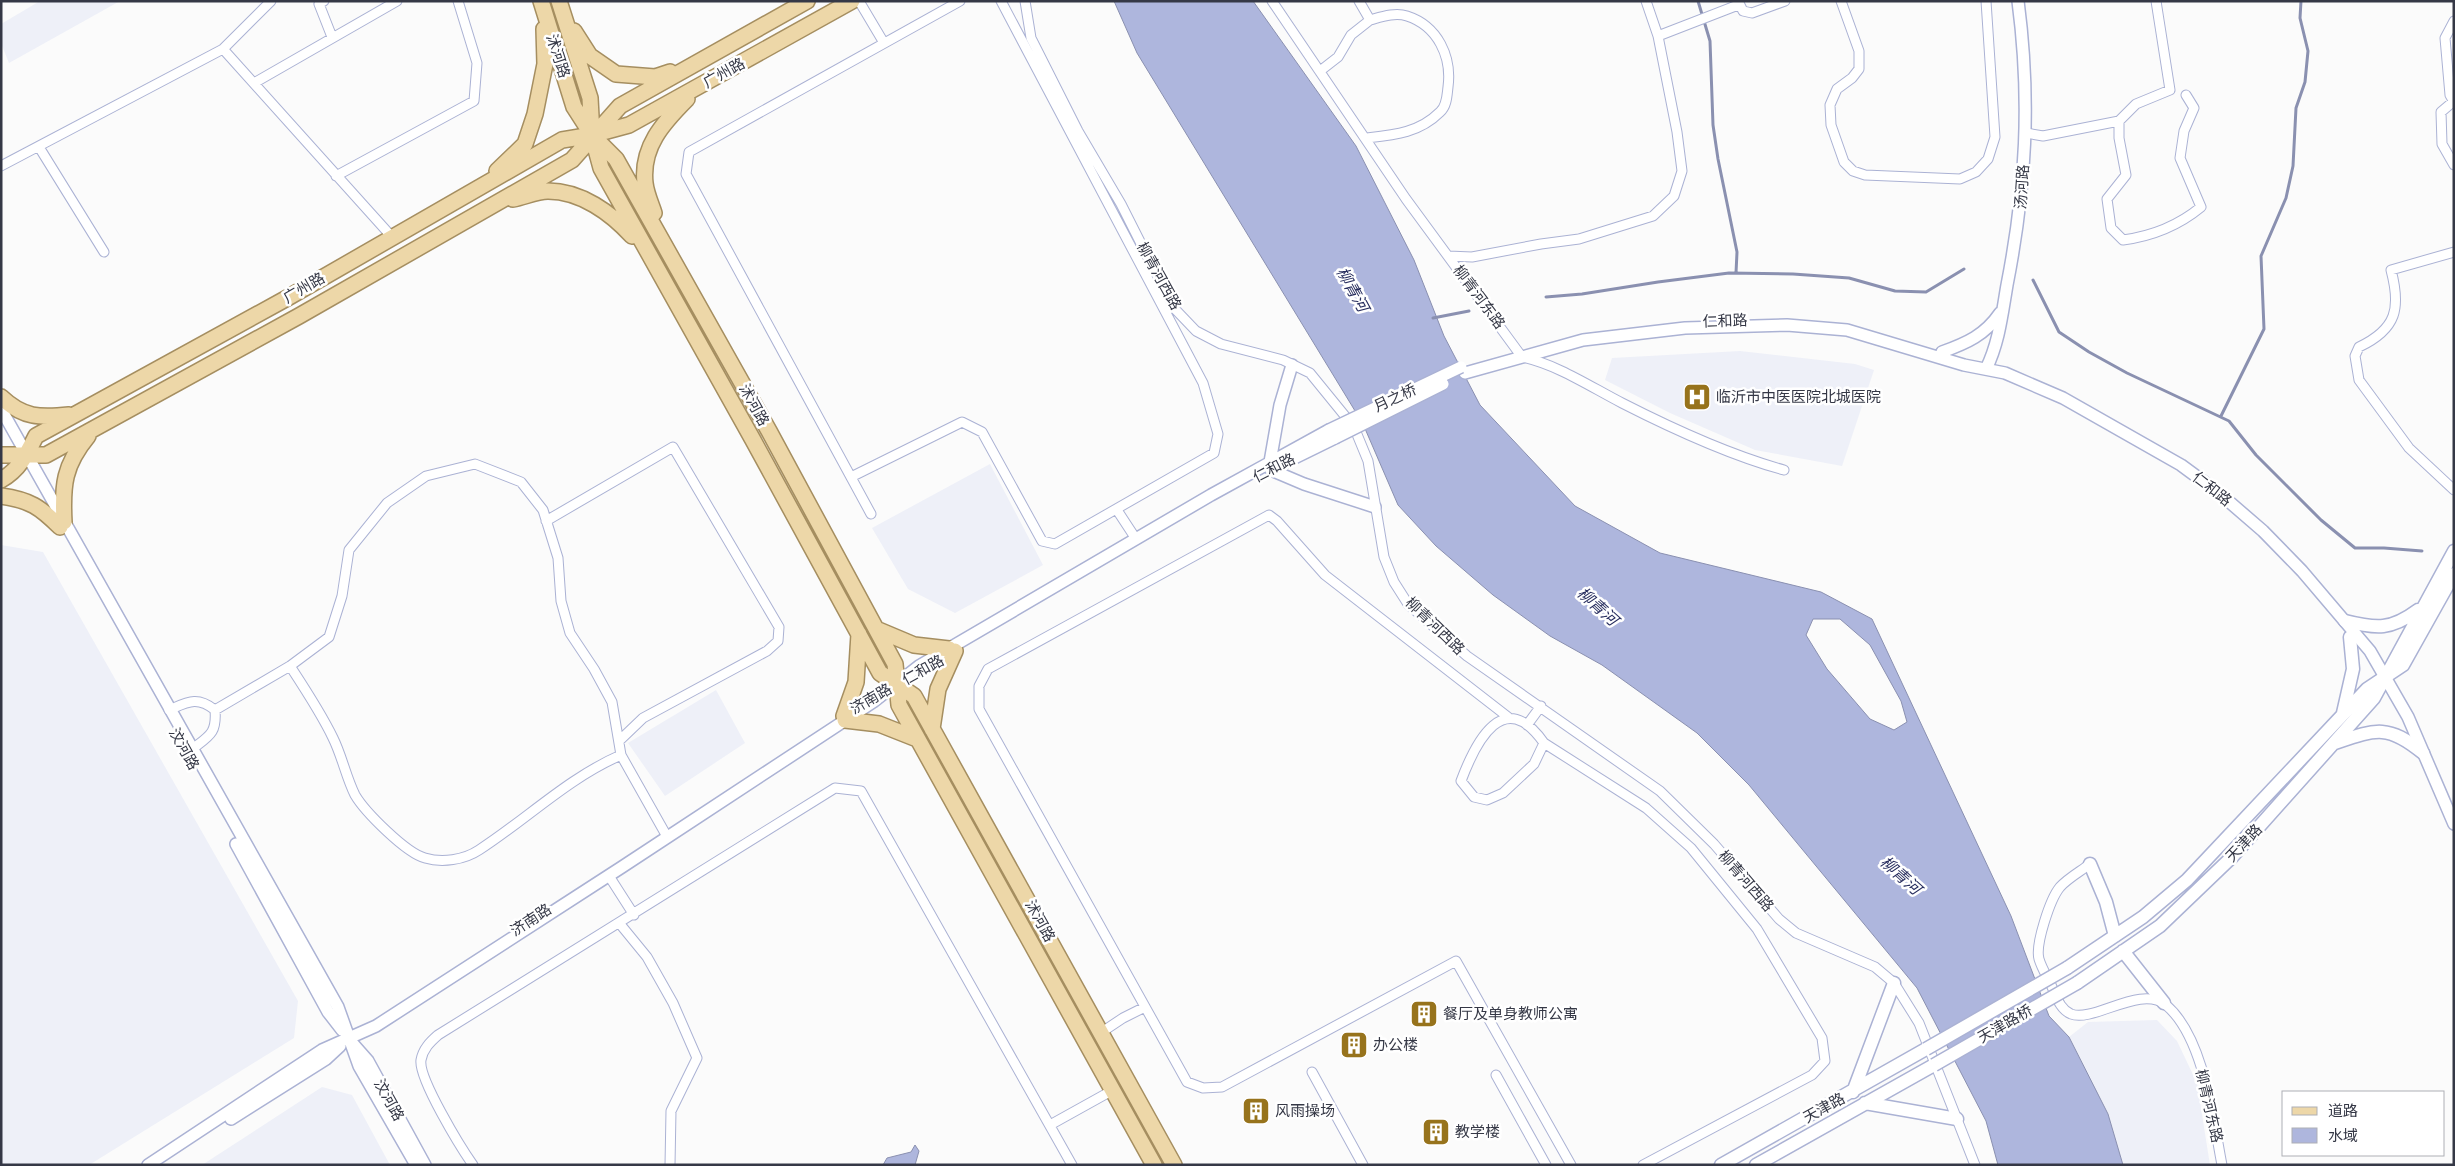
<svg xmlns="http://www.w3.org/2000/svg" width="2455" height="1166" font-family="'Archivo Narrow','Noto Sans SC',sans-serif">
  <rect width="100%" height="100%" fill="#fbfbfb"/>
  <!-- built -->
  <path fill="#eef0f8" d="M40,1h80l-111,62 -8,-20v-19z
    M1740,351l115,13 19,6 -32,96 -87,-16 -85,-37 -65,-33 7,-22z
    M990,464l53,101 -88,48 -47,-24 -36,-61z
    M1,545l42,7 255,449 -4,37 -205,127h-88z
    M716,690l29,53 -80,53 -37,-53z
    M2157,1020l20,21 20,42 13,82h-87l-15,-51 -39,-77 19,-15z
    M322,1087l30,8 38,70h-188z"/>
  <!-- water -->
  <path fill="#aeb6dd" stroke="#8a90b0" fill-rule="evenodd" d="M1114,1h139l103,145 58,114 30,76 36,69 95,101 85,47 161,39 51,27 139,297 38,100 20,21 39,77 15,51h-125l-12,-44 -69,-133 -168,-203 -52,-52 -95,-68 -52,-29 -57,-41 -57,-49 -38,-41 -35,-81 -226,-371zM1813,619h27l30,26 31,56 6,21 -13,8 -24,-11 -43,-50 -21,-34z
    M915,1145l4,6 -4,14h-32l4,-7 24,-6z"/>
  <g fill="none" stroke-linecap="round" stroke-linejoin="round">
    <!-- stream -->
    <path stroke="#8a90b0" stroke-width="3" d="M1698,1l12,40 3,84 5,34 19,93 -1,21
      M2033,280l26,52 30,20 38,21 102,48 27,34 65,65 34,28h29l38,3
      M1546,297l36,-3 76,-12 71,-9 64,1 56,4 46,13 31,1 38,-23
      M1433,318l36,-7
      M2221,416l43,-87 -3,-73 25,-58 7,-32 3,-58 9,-26 3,-31 -8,-33 1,-17"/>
    <!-- minor casing -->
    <g stroke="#abb2d4" stroke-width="11">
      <path id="minor" d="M271,1l-48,48 169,188
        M324,1l-5,3 13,33
        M859,1l25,42
        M1025,1l6,37 47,93 43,73 52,103 23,24 25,13 62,16 27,13 44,54 14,34 16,96 10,25 14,22 59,52 193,135 54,53 65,75 17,14 79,34 19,16 25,40 56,142
        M1272,1l134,198 116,158c36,8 67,29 100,46 51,26 107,52 162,67
        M1738,1l5,10 9,2 33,-12
        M1841,1l18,50v18l-7,9 -15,11 -7,16 1,20 13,37 9,9 12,4 95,4 16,-7 12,-13 7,-22 -9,-136
        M2454,21l-9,17 5,57 4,7
        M1658,36l80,-31
        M1320,71l18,-14 13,-22 19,-15 -11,-19
        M254,83l143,-82
        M2454,101l-13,11 1,32 12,21
        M2119,121v17l7,37 -19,24 4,29 12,12c30,-4 55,-14 78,-33l-21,-49 4,-27 10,-23 -8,-13
        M2026,133l17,3 76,-15 17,-17 34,-14 -14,-89
        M1366,138c28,-3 53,-5 74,-26 7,-6 7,-17 8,-25 4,-30 -10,-61 -41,-71 -12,-4 -26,1 -37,4
        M39,147l65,105
        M1,166l222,-117
        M336,176l138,-75 3,-38 -19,-62
        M2454,252l-63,18c10,38 6,59 -32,77l-4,9 4,24 50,68 45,42
        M1448,256l24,1 69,-13 38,-5 74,-23 21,-20 8,-25 -5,-39 -19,-96 -12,-35
        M851,477l111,-55 20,10 60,109 13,3 159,-91 4,-19 -15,-51 -202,-382
        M1117,510l19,29
        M871,514l-185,-340 3,-22 271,-151
        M546,521l127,-74 106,180 -1,14 -11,10 -124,67 -24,23
        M290,666c15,23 31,47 43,72 9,18 13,39 22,57 10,17 51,58 70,63 17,5 39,2 54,-8 48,-31 89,-72 142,-95
        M169,710c19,-8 28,-14 46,0 2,24 -6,26 -24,40
        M215,710l75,-44 39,-29 13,-41 7,-46 38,-47 39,-27 49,-12 46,18 22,28 15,48 3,43 9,32 24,36 18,33 9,53 44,78
        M1508,717l-183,-142 -48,-54 -8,-6 -281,154 -9,17v23l208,373 16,6 19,-1 234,-126 115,204
        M1527,725l14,-19
        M1544,743l-10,21 -31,29 -16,7 -13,-3 -13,-16c15,-40 43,-95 83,-38l102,65 45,40 66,81 65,109 3,23 -13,14 -169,90
        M2090,864c-9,7 -22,14 -30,23 -10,12 -25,58 -21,72 3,10 9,19 13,28 5,11 8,22 19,27 22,9 70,-30 95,-9 38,32 47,114 56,160
        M609,876l25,39
        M620,924l27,33 26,46 24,55 -26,53 -1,54
        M1102,1032l21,-14 22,-11
        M1312,1072l51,93
        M1496,1075l50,90
        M1050,1125l63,-35
        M473,1165c-12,-17 -55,-87 -52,-105 2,-11 9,-18 17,-25l397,-247 26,3 211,374"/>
    </g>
    <!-- tertiary casing -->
    <g stroke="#abb2d4" stroke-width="14">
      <path id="tertiary" d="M1942,352c25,-9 43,-17 58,-39
        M1986,369c13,-26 16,-55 21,-84 19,-97 24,-185 11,-284
        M1465,373l118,-33 102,-12 102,-3 60,5 117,35 41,8 58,25 118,67 38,28 44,38 39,40 68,80 38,66 46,107
        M1,409l337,598 21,59 57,99
        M1270,462l10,-57 12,-40
        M1278,466l57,-28
        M1271,470l33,14 71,23
        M236,844l92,168 14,18
        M353,1044l15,17 57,104
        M231,1119l95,-60 14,-13
        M148,1165l174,-115 54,-24 246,-159 251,-165 46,-36 292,-171 118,-65"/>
    </g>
    <!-- secondary casing -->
    <g stroke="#abb2d4" stroke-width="15">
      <path id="secondary" d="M2345,621c32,8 46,9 73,-11
        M2343,713l10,-44 -3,-32
        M2335,743c41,-14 53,-19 88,10
        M2090,864l16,38 9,34
        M2123,951l41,52
        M2067,968l76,-51 44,-37 180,-191 36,-24 51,-91
        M2077,983l83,-57 72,-69 142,-159 80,-147
        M1853,1092l41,-109
        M1865,1103l92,16
        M1721,1165l205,-116
        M1756,1165l178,-100"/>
    </g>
    <!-- primary casing -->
    <g stroke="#a58e60" stroke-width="18">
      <path id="primary" d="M541,1l33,106 18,28 24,24 153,272 126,233 4,41 255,460
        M559,1l31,97 2,37 9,33 152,272 127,233 34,23 260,469
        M574,31l16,25 26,18 39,3 15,-5
        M497,171l28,-27 10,-30 10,-50 -1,-35
        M513,199c11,-2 24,-8 35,-8 33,0 63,22 84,45
        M654,213c-3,-9 -8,-20 -9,-30 -4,-36 18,-60 42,-84
        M1,397c22,21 39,21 68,18
        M1,455h45l253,-139 273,-156 48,-54 187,-105
        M1,480c18,-10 26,-26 35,-44l253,-139 273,-157 30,-5 37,-10 223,-124
        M1,496c29,4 39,11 59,31
        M64,522c-2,-37 0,-57 24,-86
        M876,629l38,16 35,4
        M844,716l12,-34 3,-48
        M845,720l34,4 38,15
        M932,729l6,-40 17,-38"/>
    </g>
    <!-- minor -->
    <use href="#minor" stroke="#fff" stroke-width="9"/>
    <!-- tertiary -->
    <use href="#tertiary" stroke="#fff" stroke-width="11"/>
    <!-- secondary -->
    <use href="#secondary" stroke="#fff" stroke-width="12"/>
    <!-- primary -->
    <use href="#primary" stroke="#edd7a8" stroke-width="15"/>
    <!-- tertiary-bridge casing -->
    <g stroke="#abb2d4" stroke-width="14" stroke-linecap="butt">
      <path id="tertiary-bridge" d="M1329,430l132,-63
        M1335,438l108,-54"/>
    </g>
    <!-- secondary-bridge casing -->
    <g stroke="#abb2d4" stroke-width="15" stroke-linecap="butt">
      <path id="secondary-bridge" d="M1926,1049l141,-81
        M1934,1065l143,-82"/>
    </g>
    <!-- tertiary-bridge -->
    <use href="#tertiary-bridge" stroke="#fff" stroke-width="11"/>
    <!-- secondary-bridge -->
    <use href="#secondary-bridge" stroke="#fff" stroke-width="12"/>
  </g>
  <!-- icons -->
  <defs>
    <g id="hospital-square" transform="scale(1.4375)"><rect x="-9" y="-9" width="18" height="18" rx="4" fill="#97731c" stroke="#fff"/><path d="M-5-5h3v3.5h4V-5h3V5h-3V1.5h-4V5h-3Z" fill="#fff"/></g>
    <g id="building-square" transform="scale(1.4375)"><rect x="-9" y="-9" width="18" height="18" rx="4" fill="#97731c" stroke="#fff"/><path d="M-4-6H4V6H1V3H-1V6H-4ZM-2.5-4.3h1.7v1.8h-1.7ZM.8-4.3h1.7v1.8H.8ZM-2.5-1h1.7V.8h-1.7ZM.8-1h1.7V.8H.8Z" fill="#fff"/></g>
  </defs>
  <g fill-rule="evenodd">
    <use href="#hospital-square" x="1697" y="397"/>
    <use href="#building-square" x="1424" y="1014"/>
    <use href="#building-square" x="1354" y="1045"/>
    <use href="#building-square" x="1256" y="1111"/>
    <use href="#building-square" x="1436" y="1132"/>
  </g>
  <g text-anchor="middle" stroke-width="5" stroke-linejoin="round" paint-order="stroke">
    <!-- street labels -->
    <g font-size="15" fill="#353846" stroke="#fff">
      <text transform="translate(558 56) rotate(72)" y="5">沭河路</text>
      <text transform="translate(724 73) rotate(-29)" y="5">广州路</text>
      <text transform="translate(2022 187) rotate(-86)" y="5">汤河路</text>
      <text transform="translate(1159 276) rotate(61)" y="5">柳青河西路</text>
      <text transform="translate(304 288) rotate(-30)" y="5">广州路</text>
      <text transform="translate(1479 297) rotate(53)" y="5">柳青河东路</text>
      <text transform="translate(1725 321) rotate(-2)" y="5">仁和路</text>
      <text transform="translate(1395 398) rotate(-25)" y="5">月之桥</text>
      <text transform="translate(754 405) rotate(61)" y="5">沭河路</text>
      <text transform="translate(1274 468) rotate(-27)" y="5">仁和路</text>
      <text transform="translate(2212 489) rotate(38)" y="5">仁和路</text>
      <text transform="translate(1435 626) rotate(44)" y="5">柳青河西路</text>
      <text transform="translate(923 670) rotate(-29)" y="5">仁和路</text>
      <text transform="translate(871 699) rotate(-30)" y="5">济南路</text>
      <text transform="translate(184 749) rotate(61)" y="5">汶河路</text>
      <text transform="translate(2244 843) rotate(-47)" y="5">天津路</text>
      <text transform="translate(1746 881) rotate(49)" y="5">柳青河西路</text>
      <text transform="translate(531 920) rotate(-33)" y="5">济南路</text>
      <text transform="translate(1040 921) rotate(61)" y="5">沭河路</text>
      <text transform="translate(2005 1024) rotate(-30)" y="5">天津路桥</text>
      <text transform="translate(389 1100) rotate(61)" y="5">汶河路</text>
      <text transform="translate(2209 1106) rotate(77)" y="5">柳青河东路</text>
      <text transform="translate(1824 1108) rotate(-29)" y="5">天津路</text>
    </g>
    <!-- poi labels -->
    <g font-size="15" fill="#353846" stroke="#fff" text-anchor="start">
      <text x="1716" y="402">临沂市中医医院北城医院</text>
      <text x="1443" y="1019">餐厅及单身教师公寓</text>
      <text x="1373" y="1050">办公楼</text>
      <text x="1275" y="1116">风雨操场</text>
      <text x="1455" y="1137">教学楼</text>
    </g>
    <!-- water labels -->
    <g font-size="16" font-style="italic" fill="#282e5f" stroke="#fff">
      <text transform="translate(1353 289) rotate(61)" y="6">柳青河</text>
      <text transform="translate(1598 606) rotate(42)" y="6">柳青河</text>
      <text transform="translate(1901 875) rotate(42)" y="6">柳青河</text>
    </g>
  </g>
  <!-- border -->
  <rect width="2455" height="1166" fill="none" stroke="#353846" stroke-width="5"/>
  <!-- legend -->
  <rect x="2282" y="1091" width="162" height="65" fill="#ffffff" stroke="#aeafb5"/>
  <rect x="2292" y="1107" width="25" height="8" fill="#edd7a8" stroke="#aeafb5"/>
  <text x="2328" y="1116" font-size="15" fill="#353846">道路</text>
  <rect x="2292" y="1128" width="25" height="15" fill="#aeb6dd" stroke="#aeafb5"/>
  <text x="2328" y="1141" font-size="15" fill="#353846">水域</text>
</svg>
